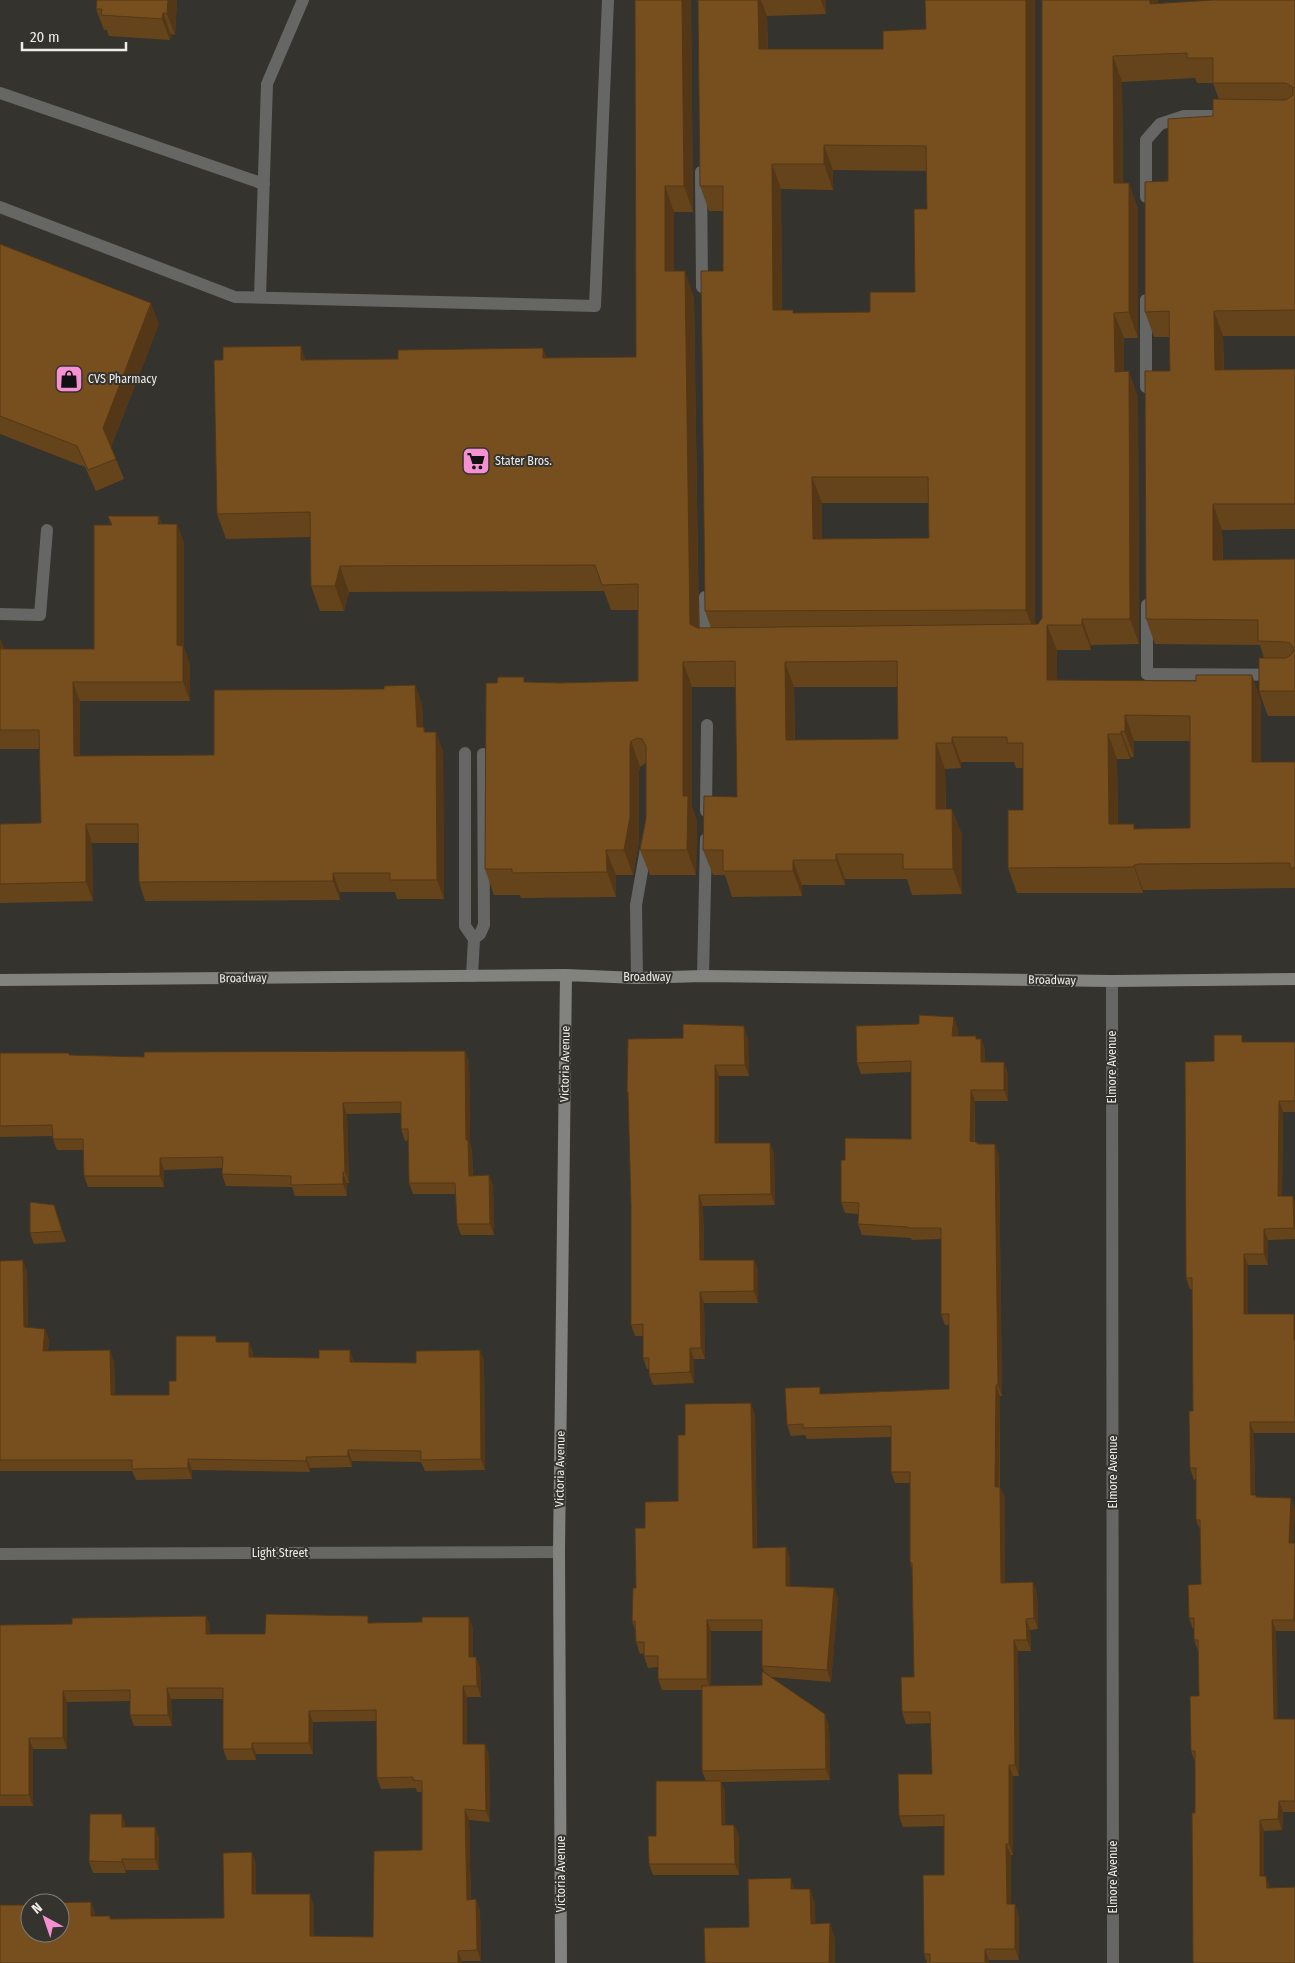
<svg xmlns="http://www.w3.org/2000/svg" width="1295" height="1963" font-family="'Fira Sans Condensed',sans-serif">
  <rect width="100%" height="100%" fill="#34332e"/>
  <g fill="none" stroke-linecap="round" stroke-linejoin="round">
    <!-- lane -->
    <path stroke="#666664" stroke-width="12" d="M0,93l264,91
      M701,172l1,115
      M0,207l235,90 360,9 13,-306
      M260,297l7,-213 36,-84
      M705,597l1,48
      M0,614l40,1 7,-85
      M1147,674l148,1
      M465,753v173l9,13 -2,37
      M706,811l1,-86
      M474,939l6,-5 4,-9 -1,-171
      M703,976l3,-137
      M637,978l-1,-73 11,-62"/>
    <!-- street -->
    <path stroke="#666664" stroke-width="12" d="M1146,197v-57l14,-16 24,-8h46
      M1146,300v87
      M1147,605v69
      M1112,981l1,982
      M0,1554l559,-2"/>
    <!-- secondary -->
    <path stroke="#82837f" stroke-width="12" d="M0,980l566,-5 71,3 66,-2 409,5 183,-2
      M561,1963l-2,-411 7,-577"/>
  </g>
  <!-- wall -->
  <path fill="#66441b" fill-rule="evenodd" d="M97,0h80l-2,35 -4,-1 -1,6 -61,-4 -2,-6h-3l-8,-21z
    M635,0h56l2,212h-19v59l20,26 5,331h12l-6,-17 18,-340v-60h-14l-9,-25 -2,-186h128v14l-59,2 1,33h115l43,-20 109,-29v624h3l4,-6v-618h116v3l137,-3v336h-72l1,34 71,-1v160l-73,1 1,30 72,-1v157h-27l-9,-25 5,-33 -4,-13 -105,-1 -9,-25 24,-248 -1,-34h-15l-9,-25 23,-131 45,-65 6,-17 -6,-16h-16l-2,-5 -73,4 1,101 15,25v130h-14v34l14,25 1,247 -48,1v5h-34v30l204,20v62h34v126l-147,2h-5v3h-126l-9,-25 15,-58v-42h-7l-2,-6h-53v6l-16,1 1,40 16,25v60l-50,1 -5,-16h-62v6h-43v11l-70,1 -7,-22h-12l-10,-25 34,-53 -1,-110h-44v120l5,14 -1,54h-46l-10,-25 6,-32v-55l-6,4 -1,4v71l-6,33h-17v22l-95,1 -1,-3h-26l-9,-26 12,-186 29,-1 34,1 78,-2v-71h-27l-7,-19 -255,1 -5,19h-24l-9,-25 -1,-49 -84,2 -9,-25 6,-154h83l92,-1 145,-11 3,10 90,-1zM833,170l93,1 1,38 -12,83 -45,20 -76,1 -12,-3 -1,-121 52,1zM822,503h106l1,35 -107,1zM794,687h103l1,52 -103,1zM1134,741h56v87l-55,1 -17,-5 -1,-65h13l1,-2h3z
    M0,244l159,80 -48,123 13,32 -28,12 -11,-24 -85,-33z
    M108,516l54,8h15l7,19v105l6,17v36h-110v55l134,-1 170,-66 31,-4 7,19 1,23h1l1,5 18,19 1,148h-47l-2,-7h-55v8l-195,1 -6,-19 -1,-39h-46l1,58 -93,2v-79l41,-1 -2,-74h-39v-109l4,9h90l17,-124z
    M958,1028l-1,8 24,3 4,11v12h19l4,12v27h-33v40l24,14 3,241h-2v91l5,11v85l28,-1 4,11 1,36 -8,1 1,21h-13l1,125h-6v79h-2v49h4l4,12v44h-30v3h-62l-3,-9 20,-79v-49l-41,1 -4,-11 33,-42 -1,-51 -25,1 -4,-12 12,-35 -2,-108 -2,-6v-80h-15l-4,-11v-35l-84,2 -2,-4 -14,1 -4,-11 35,-31 127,-5v-64h-4l-4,-11v-75l-29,1 -1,-2 -49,-3 -4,-11 1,-10 -14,-1 -4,-11 4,-42 66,-21v-67l-50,2 -4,-11z
    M748,1037l1,39h-30v67h51l4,11 1,51 -72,1 1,54h50l4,11v32h-54l1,56h-11v24l-41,2 -4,-11v-5h-2l-4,-11v-22h-8l-4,-11v-119l-2,-109 -2,-5 56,-54z
    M1245,1042h50v70h-12l-1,84h11l2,7v36l-27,1v25h-20v49h46l1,3v116h-41l1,62h1l1,2 38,12 -2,34h2v88h-19l1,88h18v93h-12l-1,18 -18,1v45l31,87 -100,-150v-51l-4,-11 8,-55 -1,-45 -4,-11v-11h-1l-4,-11 12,-34 -1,-55 -4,-9v-41l-2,1 -4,-12 3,-57 -1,-122h-2l-4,-11z
    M465,1051l4,11 1,81 2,8 1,25 16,-1 4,11 1,49h-33l-4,-11 -1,-30h-43l-4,-11 -1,-43 -3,1 -4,-12v-16l-54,1 2,69h-2v13h-52l-3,-9 -66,-1 -4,-12v-6l-58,2v17h-76l-4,-11 -1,-26h-26l-4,-11 -1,-3 -52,1v-84l144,4z
    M58,1216l8,26 -32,2 -4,-11z
    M0,1261l27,10 1,57 17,1 4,11 -1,11 66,10 1,34h54l7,-14 42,-39h31l4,11v4l101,5 62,1 64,-13 4,11 1,109 -60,1 -4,-9 -69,-1v6l-42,1v4l-118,-2v9l-56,1 -4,-9h-132z
    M755,1414l2,134 29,-1 4,12v28l44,1 4,11 -7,83 -60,-5 58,48 1,55 -109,2 4,10v33h9l5,11v39h-86l-4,-11 7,-28 50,-55 -4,-10v-81h-40l-4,-11v-12l-10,1 -4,-12v-3l-4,1 -4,-12 -1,-12 -3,-9 13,-93 33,-27 7,-66zM711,1631h51v35l2,6 -2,13 -51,1z
    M206,1616l4,11v7h55l105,-11 103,5v29h3l4,11 1,29h-14v47h18l4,11 1,67 -21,-2 2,80 9,10 1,51 -481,2 30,-58 61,-3 4,11v3l16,3 113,-1 32,-54v30l58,11v31l59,1 49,-87v-58h-5l-1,-4 -35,1 -4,-11 -1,-57 -63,1v32h-57v6h-29l-4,-11v-50h-52l1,27h-38l-4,-11v-14l-63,1v47h-34v57h-33v-181l72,-1z
    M126,1825v2h29l4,11v32h-33v3h-33l-4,-12z"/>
  <!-- shaded-wall -->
  <path fill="#533716" d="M168,0h9l-2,35 -8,-21z
    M682,0h9l2,212 -9,-26z
    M758,0h3l6,16 1,58 -9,-25z
    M821,0h5v14z
    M1026,0h9v635l-9,-25z
    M1150,0h8l2,29 -10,-25z
    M163,13l8,21 -1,6 -8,-21z
    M1113,56l9,26 1,127 -9,-26z
    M824,145l9,25v20l-9,-26z
    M772,164l9,25 1,146 -9,-25z
    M1129,183l9,25v130l-9,-26z
    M665,186l9,26v85l-9,-26z
    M685,271l9,26 5,353 -9,-26z
    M151,303l8,21 -49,125 -7,-21z
    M1214,311l9,25 1,59 -9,-25z
    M1114,313l10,25v59l-9,-25z
    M301,346l9,26 -9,-12z
    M543,348l9,26 -9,-16z
    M1129,371l9,26 1,247 -9,-25z
    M812,477l10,26v62l-9,-26z
    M1213,504l9,26 1,55 -10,-25z
    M159,516l7,19 -8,-11z
    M177,524l7,19v105l6,17v36l-7,-19 -6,-37z
    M340,566l9,26 -5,19 -9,-25z
    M1082,619l9,26v5l-9,-25z
    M1047,625l10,25v56l-10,-26z
    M1,640l7,19 -8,-10z
    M683,662l9,25v120l5,14 -1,54 -9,-25 -4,-54z
    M785,662l9,25 1,78 -9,-25z
    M1252,675l9,25v87l-9,-25z
    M73,682l7,19v74l-6,-19z
    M415,685l7,19 2,42 -7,-19z
    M1125,715l9,26v16l-9,-25z
    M1121,731l10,26 -1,2 -9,-25z
    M436,732l7,19 1,148 -7,-19z
    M1108,734l9,25 1,91 -9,-26z
    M952,737l9,25v6l-9,-25z
    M631,741l9,26 -1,4v71l-6,33 -9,-25 6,-104z
    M936,743l9,26 1,65 -10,-25z
    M952,809l10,25v60l-9,-25z
    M86,824l6,19 1,58 -7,-19z
    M606,850l10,25v22l-9,-25z
    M836,854l9,25v6l-9,-25z
    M793,860l9,25v11l-9,-25z
    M1134,865l9,25v3l-9,-26z
    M333,873l7,19v8l-7,-19z
    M954,1017l4,11 -1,19 -5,-11z
    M744,1026l4,11 1,39 -4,-11z
    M981,1039l4,11v24l-4,-12z
    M465,1051l4,11 1,81 2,8 1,36 -4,-11 -3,-36z
    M1004,1062l4,12v27l-4,-11z
    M715,1065l4,11v78l-4,-11z
    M971,1090l4,11 -1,51 -4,-11z
    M1279,1101l4,11 -1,95 -4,-11z
    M343,1103l4,11 2,69 -4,-11z
    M770,1143l4,11 1,51 -4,-11z
    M995,1144l4,11 3,241 -4,-11z
    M160,1158l4,12v17l-4,-11z
    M343,1172l4,11v13l-4,-12z
    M489,1175l4,11 1,49 -4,-11z
    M699,1195l4,11 1,65 -4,-11z
    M1293,1196l2,7v27l-1,-2z
    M54,1205l4,11 8,26 -4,-11z
    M1264,1229l4,11v25l-4,-11z
    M1244,1254l4,11v60l-4,-11z
    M23,1260l4,11 1,67 -4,-11z
    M754,1260l4,11v32l-4,-12z
    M700,1292l4,11 1,56 -4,-11z
    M1294,1314l1,3v25l-1,-2z
    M45,1329l4,11 -2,22 -4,-11z
    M249,1342l4,11v15l-4,-11z
    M690,1348l4,11v24l-4,-11z
    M110,1350l4,11 1,45 -4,-11z
    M350,1350l4,11 -4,1z
    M480,1350l4,11 1,109 -4,-11z
    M996,1385l4,11 -1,102 -4,-11z
    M751,1403l4,11 2,145 -4,-11z
    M1250,1422l4,11 1,73 -4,-11z
    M348,1450l4,11v6l-4,-11z
    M306,1457l4,11v4l-4,-11z
    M188,1459l4,11v9l-4,-11z
    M1000,1487l5,11v96l-4,-11z
    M1291,1498l4,11 -2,45 -4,-11z
    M786,1547l4,12v39l-4,-12z
    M1294,1581l1,2v40l-1,-3z
    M1033,1582l4,11 1,36 -4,-11z
    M834,1588l4,11 -7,83 -4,-12z
    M206,1616l4,11v18l-4,-11z
    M469,1617l4,11v40l-4,-11z
    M1026,1619l4,11 1,21 -4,-11z
    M707,1620l4,11v59l-4,-11z
    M1272,1620l4,11 2,99 -4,-11z
    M1014,1640l4,11 1,125 -4,-11z
    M476,1657l4,11 1,29 -4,-11z
    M463,1686l4,11v58l-4,-11z
    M167,1688l4,11 1,27 -4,-11z
    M63,1691l4,11v47l-4,-11z
    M309,1711l4,11v32l-4,-11z
    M825,1714l4,11 1,55 -4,-11z
    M29,1738l4,11v57l-4,-11z
    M252,1743l4,11v6l-4,-11z
    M485,1744l4,11 1,67 -4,-11z
    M1009,1765l4,11v79l-4,-11z
    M721,1781l4,11 1,44 -4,-11z
    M1279,1801l4,11 -1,18 -4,-11z
    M465,1809l4,11 2,91 -4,-11z
    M122,1814l4,11v13l-4,-11z
    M1260,1820l4,11v56l-4,-11z
    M734,1825l5,11v39l-4,-11z
    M155,1827l4,11v32l-4,-11z
    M1006,1844l5,11v61l-4,-12z
    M252,1852l4,12v41l-4,-11z
    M122,1859l4,11v3l-4,-11z
    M1266,1876l4,11 -3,1z
    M791,1878l5,15 -5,-4z
    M810,1889l5,14 1,36 -5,-15z
    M310,1894l4,11v42l-4,-11z
    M476,1899l4,11 1,51 -4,-11z
    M91,1902l4,11v14l-4,-11z
    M1015,1904l4,12v44l-4,-11z
    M830,1923l5,15v25h-6z
    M985,1949l4,11v3h-4z
    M458,1951l4,11v1h-4z"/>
  <!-- building -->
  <path fill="#774f1f" stroke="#533716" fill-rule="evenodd" d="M97,0h71l-1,14 -4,-1 -1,6 -61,-4 1,-6h-6z
    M635,0h47l2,186h-19v85h20l5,353 7,4 341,-4 4,-6v-618h108v4l63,-4h82v310l-81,1 1,59 80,-1v135h-82v56l82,-1v132h-36v-33h27l6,-4 2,-5 -4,-6 -4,-1 -28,-1v-21l-112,-1 -1,-248h25l-1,-60 -24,1v-130l23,-1v-62l45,-3v-17l73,1 7,-5v-8l-7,-4h-73v-25h-26v-5l-74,3 1,127h15v129l-15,1 1,59 14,-1 1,248h-48v6h-35v55l149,1v-6h56v87h43v106h-5v-5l-152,1 -4,1v2l-126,1v-58h15v-67h-16v-6h-55v6h-16v66h16l1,60h-50v-15h-67v6h-43v11h-70v-21h-20l1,-54 33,1 -2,-136 -52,1v134h5l-1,54h-47l6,-32v-72l-4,-7 -5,-1 -6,3 -1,5v71l-6,33h-18l1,22 -95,1v-4h-27l1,-186h11l1,-6h26v5l36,1 78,-2v-97l-36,1 -7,-20 -255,1 -5,20h-24l-1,-74 -93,2 -3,-154h9v-13l78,-1v14l97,-1v-9l145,-2v10l93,-1zM897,661l1,78 -112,1 -1,-78zM1125,715l65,1v112l-56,1v-5h-25l-1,-90h13v-3l4,1z
    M698,0h60l1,49h124v-18l43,-2 -1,-29h101v610l-321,1 -4,-340h22v-85h-23zM824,145l102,1 1,63h-13l1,83h-45v20l-77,1v-3h-20l-1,-146h52zM812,477h116l1,61 -116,1z
    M0,244l151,59 -48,125 13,31 -28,11 -11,-24 -77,-30z
    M108,516h51l-1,8h19v121l6,1v36h-110l1,74 140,-1v-65l170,-1v-3l31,-1 2,42h7v5h12l1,148h-47v-7h-57v8l-194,1 -1,-58h-52v58l-86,2v-60l41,-1 -2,-93h-39v-90h1l-1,9h94v-124h18z
    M919,1015l35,2 -2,19h24v3h5v23h23v28h-33l-1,51 7,1v2h18l3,241h-2l-1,102h5l1,96 32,-1 1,36 -8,1 1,21h-13l1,125h-6v79h-3l1,60h8v45h-30v14h-55v-9h-6l-1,-79h21v-60l-45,1 -1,-42h34l-2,-62h-28l-1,-35h13l-2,-114h-2v-91h-19v-46l-88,2v-4l-16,1 -2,-37 35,-1v7l129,-5v-75h-8v-86h-33v-1l-50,-3 1,-21 -18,-1v-42h4v-22l66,1v-78l-54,2 -1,-37 63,-2z
    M683,1024l61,2 1,39h-30v78h55l1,51 -72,1 1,65h54v31l-54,1 1,56h-11v24l-41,2v-16h-6v-34l-12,1v-119l-3,-114h-1l1,-53 55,-1z
    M1214,1035h28v7h53v59h-16l-1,95h15l1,32 -30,1v25h-20v60h50v26h1v82h-45l1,73h5v2l35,1 -2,45h6l-1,77h-22l2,99h21v82h-16l-1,18 -18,1v56h6l1,12 28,-1v76h-102l-1,-150h3v-62h-4l-1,-55h9l-1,-56h-4v-22h-5l-1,-33 13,-1 -1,-64h-4v-52h-6l-1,-57h4l-1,-133h-6l-1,-216 29,-1z
    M465,1051l1,89h2l1,36 20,-1 1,49h-33l-2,-41h-46l-1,-54h-7v-27l-58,1 2,69h-2v12l-52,1v-9l-69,-2 1,-17 -63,1v18h-76l-1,-37h-30l-1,-14 -52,1v-73h69v2l75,2v-5z
    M30,1202l24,3 8,26 -32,2z
    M23,1260l1,67 21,2 -2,22 67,-1 1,45h58v-14h7v-45h40v6h33v15l70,1v-8h31v12l66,1v-12l64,-1 1,109 -60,1v-9l-73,-1v6l-42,1v4l-118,-2v9l-56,1v-9h-132v-199z
    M751,1403l2,145 33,-1v39l48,2 -7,82 -65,-4v-46h-55v59h-49v-23h-14v-14h-8l-1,-21h-3l1,-33h3l-1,-60h10v-26l33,-1v-66h7v-31z
    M266,1614l102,2v7l54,-1v-5h47v40h7l1,29h-14v58h22l1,67 -21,-2 2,91 9,-1 1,51 -19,1v12h-458v-58h30v28h30v-30h-23l54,-1v14h19v3l114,-1 -1,-65 29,-1v42h58v42l63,1 1,-86 48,-1v-69l-9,-1v-3l-36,1 -1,-68 -67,1v32h-57v6h-29v-61h-56l1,27h-38v-25l-67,1v47h-34v57h-29v-170l72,-1v-6l134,-2v18h59z
    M762,1671l63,43 1,55 -124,2v-85l60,-1z
    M656,1781h65l1,44h12l1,39h-86l-1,-28h8z
    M90,1814h32v13h33v32h-33v3l-33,-1z
    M791,1878v11h19l1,35 19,-1 -1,40h-124l-1,-35 45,-1 -1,-48z"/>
  <!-- icons -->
  <defs>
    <g id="shop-square" transform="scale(1.4375)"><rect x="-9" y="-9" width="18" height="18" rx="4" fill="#f591d2" stroke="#34332e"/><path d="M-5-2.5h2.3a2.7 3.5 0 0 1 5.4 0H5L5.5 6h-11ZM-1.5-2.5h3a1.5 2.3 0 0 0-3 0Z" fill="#111"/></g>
    <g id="supermarket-square" transform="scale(1.4375)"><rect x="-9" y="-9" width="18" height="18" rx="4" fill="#f591d2" stroke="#34332e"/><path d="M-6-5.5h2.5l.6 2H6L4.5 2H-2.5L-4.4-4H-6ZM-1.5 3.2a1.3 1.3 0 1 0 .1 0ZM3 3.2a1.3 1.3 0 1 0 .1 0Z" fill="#111"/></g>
  </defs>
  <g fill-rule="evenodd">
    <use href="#shop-square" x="69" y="379"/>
    <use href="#supermarket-square" x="476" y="461"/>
  </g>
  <g text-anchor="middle" stroke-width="4" stroke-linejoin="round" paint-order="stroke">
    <!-- poi labels -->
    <g font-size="12" fill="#eeedea" stroke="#34332e" text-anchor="start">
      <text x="88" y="383">CVS Pharmacy</text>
      <text x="495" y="465">Stater Bros.</text>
    </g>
    <!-- street labels -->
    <g font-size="12" fill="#eeedea" stroke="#34332e">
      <text x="647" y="981">Broadway</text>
      <text transform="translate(243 978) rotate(-1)" y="4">Broadway</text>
      <text transform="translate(1052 980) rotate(1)" y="4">Broadway</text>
      <text transform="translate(565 1064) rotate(-89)" y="4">Victoria Avenue</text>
      <text transform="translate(1112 1067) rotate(-90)" y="4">Elmore Avenue</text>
      <text transform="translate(560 1469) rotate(-89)" y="4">Victoria Avenue</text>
      <text transform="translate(1113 1472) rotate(-90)" y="4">Elmore Avenue</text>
      <text x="280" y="1557">Light Street</text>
      <text transform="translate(561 1874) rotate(-90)" y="4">Victoria Avenue</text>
      <text transform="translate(1113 1877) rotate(-90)" y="4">Elmore Avenue</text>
    </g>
  </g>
  <!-- north arrow -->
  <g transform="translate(45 1918) rotate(320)"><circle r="24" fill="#34332e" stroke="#7e7d79"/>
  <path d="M0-4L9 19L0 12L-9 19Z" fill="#f591d2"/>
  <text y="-8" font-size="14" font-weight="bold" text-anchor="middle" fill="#eeedea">N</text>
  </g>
  <!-- scale -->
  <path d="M22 42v8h104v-8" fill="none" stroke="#eeedea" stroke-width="2.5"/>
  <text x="30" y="42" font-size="15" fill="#eeedea" stroke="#34332e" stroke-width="4" paint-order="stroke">20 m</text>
</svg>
